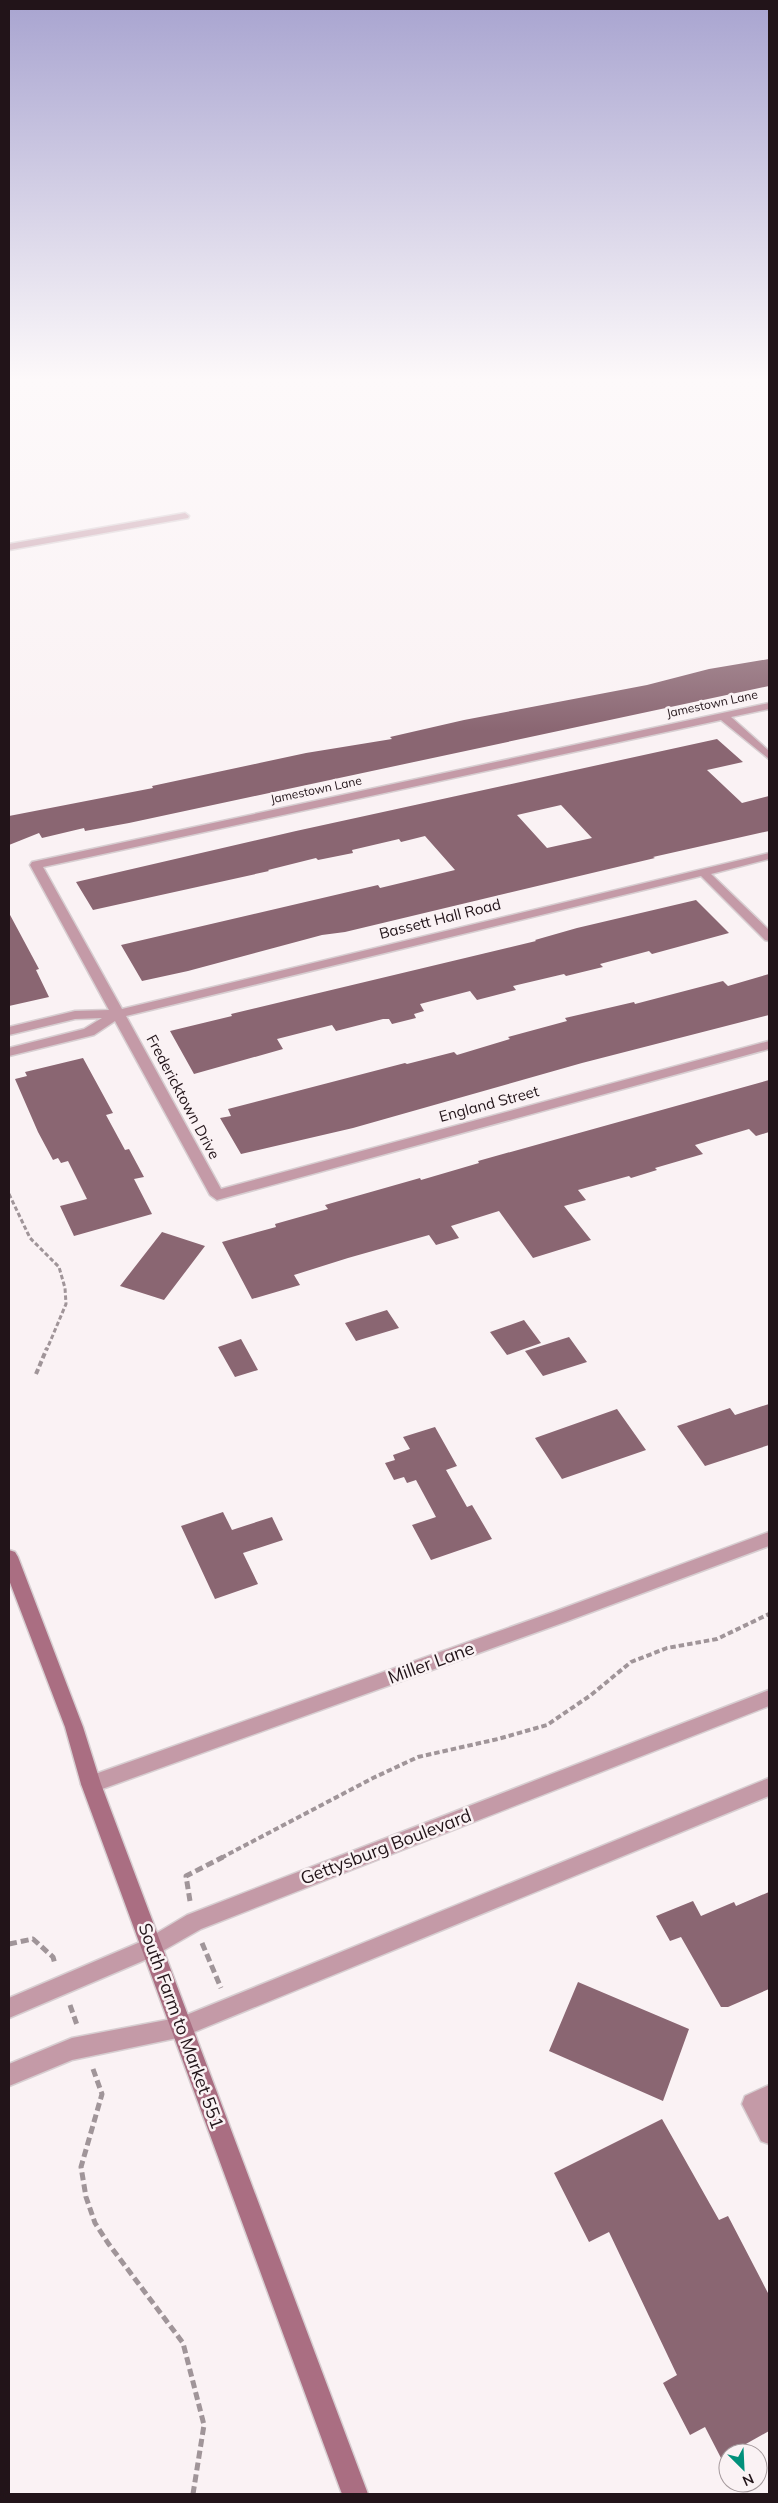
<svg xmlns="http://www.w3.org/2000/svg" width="778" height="2503" font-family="Mulish,sans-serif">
  <rect width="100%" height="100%" fill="#faf2f4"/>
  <!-- building -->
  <path fill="#8a6672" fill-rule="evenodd" d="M769,659v27l-640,137 -44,8 -1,-3 -42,10 -3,-5 -30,12v-29l144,-28 -1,-2 154,-33 86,-14 -2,-2 74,-17 183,-35 62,-16z
    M717,739l26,23 -36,8 35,33 27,-7v35l-116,26 2,1 -310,74 -23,3 -134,36 -46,10 -21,-36 257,-60 2,3 75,-18 -30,-34 -24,6 -2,-3 -47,11 1,3 -35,7 -2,-2 -48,12 1,1 -176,39 -17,-28 220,-51zM561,805l31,33 -45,10 -30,-33z
    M696,900l33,33 -77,21 -3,-3 -49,13 3,3 -37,9 -2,-2 -51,12 3,4 -39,10 -7,-9 -50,13 4,7 -10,3 2,4 -24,6 -3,-5h-6l-47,12 -4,-6 -55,14 6,10 -89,25 -24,-43 62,-15 -1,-2 305,-73 -1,-1 42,-12z
    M9,913l30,56 -3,1 13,27 -40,9z
    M769,974v41l-187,48 -229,65 -112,26 -21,-36 11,-2 -3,-7 177,-46 2,1 47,-12 3,3 53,-16 -2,-2 59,-16 -2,-3 69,-16 1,2 88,-23 5,5z
    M83,1058l30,55 -7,2 19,35 4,-1 15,28 -10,2 18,35 -78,22 -14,-30 27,-7 -19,-38 -7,2 -3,-5 -5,2 -15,-28 -23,-53 12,-3 -2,-4z
    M769,1080v52l-13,4 -7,-7 -54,16 8,9 -48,14 2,2 -26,8 -2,-2 -51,14 8,10 -22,6 27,34 -58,18 -34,-47 -48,15 8,12 -23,7 -7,-10 -81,23 -54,17 6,10 -48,14 -30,-57 54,-15 -1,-3 53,-15 -3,-4 95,-27 1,2 58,-17 -1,-2z
    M162,1232l43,14 -41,54 -44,-14z
    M387,1310l12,18 -43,13 -11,-18z
    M524,1320l17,23 -34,12 -17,-23z
    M569,1337l18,25 -44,14 -18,-25z
    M241,1339l17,31 -23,7 -17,-30z
    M769,1404v41l-64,21 -28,-40 53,-18 5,7z
    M617,1409l29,41 -84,29 -27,-41z
    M435,1427l22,39 -11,4 21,37 5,-2 20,34 -61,21 -19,-35 24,-8 -20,-37 -9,3 -3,-6 -10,3 -9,-17 10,-3 -2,-5 17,-6 -7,-12z
    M223,1512l9,18 40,-13 11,23 -40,13 15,31 -43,15 -34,-73z
    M769,1892v97l-41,18h-7l-40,-70 -11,4 -14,-25 37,-15 8,15 33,-14 2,4z
    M578,1982l111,47 -26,72 -114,-50z
    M662,2119l57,101 9,-4 41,79v136l-48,27 -16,-31 -15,8 -27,-52 14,-8 -68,-143 -20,10 -35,-69z"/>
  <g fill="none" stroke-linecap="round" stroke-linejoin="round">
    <!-- minor casing -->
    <g stroke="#d7ced1" stroke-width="3">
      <path id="minor" d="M185,513l4,3 -1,2 -179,32v-6z
        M769,703v6l-38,8 38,34v8l-48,-39 -678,147 79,142 647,-156v6l-58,15 58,56v11l-4,-1 -64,-64 -575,140 95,173 548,-148v8l-552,151 -7,-5 -95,-174 -21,14 -85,21v-8l75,-19 18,-11 -27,1 -66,16v-8l66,-16 34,-1 -79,-145 2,-3z
        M769,1532v14l-204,76 -474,171 -7,-3 -3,-6 3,-6 469,-166z
        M152,1937l7,3 3,7 -3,7 -150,64v-20z
        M182,2017l8,3 3,7 -3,7 -8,3 -110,23 -63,26v-22l63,-26z
        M769,2085v59l-8,-3 -19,-37 3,-8z"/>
    </g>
    <!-- tertiary casing -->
    <g stroke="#d7ced1" stroke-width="3">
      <path id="tertiary" d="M769,1690v16l-568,223 -49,28 -7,-3 -3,-7 3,-7 42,-25z
        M769,1778v18l-587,241 -8,-3 -3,-7 3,-7z"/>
    </g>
    <!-- secondary casing -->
    <g stroke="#d7ced1" stroke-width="3">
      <path id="secondary" d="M9,1550l6,2 3,5 65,170 18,57 267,710h-26l-261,-710 -16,-57 -56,-147z"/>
    </g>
    <!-- path-far2 -->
    <path stroke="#a09599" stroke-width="3" stroke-dasharray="4.5 2.5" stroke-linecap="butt" d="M9,1194l21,44 29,29 6,21 1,16 -19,45"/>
    <!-- path-far1 -->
    <path stroke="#a09599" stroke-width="4" stroke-dasharray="5.5 3" stroke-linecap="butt" d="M36,1374l11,-26
      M221,1858l152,-80 45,-21 80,-18 49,-14 44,-30 40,-33 36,-14 50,-9 52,-25"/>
    <!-- path -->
    <path stroke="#a09599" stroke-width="5" stroke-dasharray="8 4" stroke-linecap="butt" d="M190,1901l-4,-25 37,-19
      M202,1943l19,45
      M9,1944l24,-5 20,18 2,7
      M70,2005l7,20
      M93,2069l9,25 -21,73 5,30 9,26 13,20 75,100 21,82 -11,69"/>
    <!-- minor -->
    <use href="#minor" fill="#c49aa7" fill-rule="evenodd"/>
    <!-- tertiary -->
    <use href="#tertiary" fill="#c49aa7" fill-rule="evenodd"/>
    <!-- secondary -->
    <use href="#secondary" fill="#aa6e82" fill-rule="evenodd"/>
  </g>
  <!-- sky -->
  <linearGradient id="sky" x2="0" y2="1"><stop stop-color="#a8a4d0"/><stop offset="0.52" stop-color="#fdf9fa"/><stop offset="1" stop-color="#fdf9fa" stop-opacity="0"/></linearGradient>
  <rect width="778" height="731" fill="url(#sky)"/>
  <g text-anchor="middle" stroke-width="5" stroke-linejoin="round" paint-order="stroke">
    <!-- far-street labels -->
    <g font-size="12" fill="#221419" stroke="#faf2f4">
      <text transform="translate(712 704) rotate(-12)" y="4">Jamestown Lane</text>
      <text transform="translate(316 790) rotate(-12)" y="4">Jamestown Lane</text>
    </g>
    <!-- street labels -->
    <g font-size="15" fill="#221419" stroke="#faf2f4">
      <text transform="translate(440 919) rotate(-14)" y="5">Bassett Hall Road</text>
      <text transform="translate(183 1097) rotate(62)" y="5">Fredericktown Drive</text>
      <text transform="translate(489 1104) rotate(-15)" y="5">England Street</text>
    </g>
    <!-- near-street labels -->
    <g font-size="18" fill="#221419" stroke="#faf2f4">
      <text transform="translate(431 1663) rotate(-20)" y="6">Miller Lane</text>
      <text transform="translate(386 1847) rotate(-21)" y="6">Gettysburg Boulevard</text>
      <text transform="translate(181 2026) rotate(70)" y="6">South Farm to Market 551</text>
    </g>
  </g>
  <!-- border -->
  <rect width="778" height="2503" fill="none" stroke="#221419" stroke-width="20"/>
  <!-- north arrow -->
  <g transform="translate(743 2468) rotate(156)"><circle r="24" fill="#faf2f4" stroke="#a4999c"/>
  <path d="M0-4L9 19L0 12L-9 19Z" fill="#01907b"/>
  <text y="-8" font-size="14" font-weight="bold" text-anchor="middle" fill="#221419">N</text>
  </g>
</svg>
